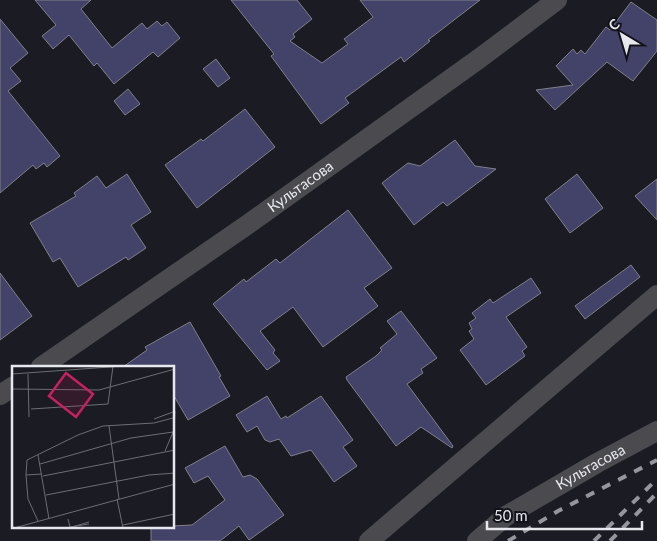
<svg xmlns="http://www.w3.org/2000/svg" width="657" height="541" font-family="Lato,sans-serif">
  <rect width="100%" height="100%" fill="#1b1b23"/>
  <!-- building -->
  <path fill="#43436a" stroke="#80808a" d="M35,0h56l-10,9 31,39 30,-25 5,6 10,-8 5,5 5,-4 13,16 -22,19 -5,-5 -39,32 -17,-21 -3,3 -25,-31 -16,14 -11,-13 14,-11z
    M231,0h66l15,19 -19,15 2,3 -5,4 32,22 26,-19 -4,-5 29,-22 -13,-17h120l-52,40 2,1 -26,21 -3,-5 -56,41 4,5 -28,21 -50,-68 3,-2z
    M631,2l26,18v31l-24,30 -26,-19 -52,48 -19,-20 37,-5 -17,-19 17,-17 4,5 4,-4 4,4 21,-27 4,3z
    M0,19l28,34 -18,15 11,13 -13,10 52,65 -13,11 -3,-4 -8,6 -3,-4 -33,28z
    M216,59l14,19 -12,9 -15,-18z
    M128,89l12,15 -15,11 -11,-14z
    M245,109l30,38 -78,61 -32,-43 36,-26 2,2z
    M455,140l20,26 21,3 -49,37 -4,-4 -29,23 -32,-42 26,-20 12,3z
    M127,174l24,38 -20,13 15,23 -18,12 -2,-3 -48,30 -18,-29 -7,4 -23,-39 46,-27 -2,-3 23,-17 9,12z
    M577,174l26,34 -33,25 -25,-34z
    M657,179v41l-22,-24z
    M348,210l44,58 -28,20 14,18 -55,41 -30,-40 -33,24 15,19 -2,3 7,8 -13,9 -54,-66 31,-25 2,3 30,-23 4,4z
    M631,265l9,12 -55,42 -10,-13z
    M0,273l32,43 -32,24z
    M531,278l10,15 -35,24 21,30 -5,4 3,5 -39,29 -26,-35 14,-11 -5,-8 3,-2 -3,-6 7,-5 -4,-5 18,-14 3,4z
    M401,311l36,47 -16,11 2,4 -16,11 46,62 -1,2 -31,-21 -25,19 -49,-66 -1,-3 30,-21 6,-6 -2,-2 17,-14 -10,-13z
    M190,322l31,54 -2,1 11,19 -42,24 -14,-24v-29h-51l24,-17 -2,-3z
    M267,396l14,23 5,-3 1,2 34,-22 32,44 -10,7 14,19 -23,16 -23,-32 -20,6 -12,-17 -9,3 -5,-2 -8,-14 -10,6 -11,-17z
    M225,446l18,31 7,-2 7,4 27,36 -35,25 -10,-14 -19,15h-69v-14l41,-2 33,-25 -17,-24 -14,7 -9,-15z"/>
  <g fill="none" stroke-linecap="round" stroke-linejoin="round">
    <!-- minor -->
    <g stroke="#4b4b4f" stroke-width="20">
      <path id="s1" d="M41,367l206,-142 233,-167 77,-58"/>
      <path d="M0,395l14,-9"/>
      <path d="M369,541l288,-246"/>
      <path id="s2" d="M477,541l29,-25 91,-53 60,-32"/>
    </g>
    <!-- rail -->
    <path stroke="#95969c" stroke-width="4" stroke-dasharray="9 9" stroke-linecap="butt" d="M508,541l50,-30 99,-51
      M594,541l63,-62
      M610,541l47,-48"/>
  </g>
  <g text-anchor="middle" stroke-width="5" stroke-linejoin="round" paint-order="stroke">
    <!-- street labels -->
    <g font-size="15" fill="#e7e8ed" stroke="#12121a">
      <text dy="5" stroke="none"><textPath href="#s1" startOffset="316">Культасова</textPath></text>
      <text dy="5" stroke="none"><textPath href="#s2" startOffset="136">Культасова</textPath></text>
    </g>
  </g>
  <!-- overview -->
  <g transform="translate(12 366)">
    <rect width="162" height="162" fill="#1b1b23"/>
    <path fill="none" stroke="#6d6d74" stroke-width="1" d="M0,8l112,-8M16,8l1,43M0,23l87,1 76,-21M19,43l77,-5 5,-38M142,53l19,-7M97,60l10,73M153,85l9,-21 1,-19M26,89l11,64M28,98l91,-26 42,-6M30,108l-16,1 1,-15 51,-25 25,-9 51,-3 19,-5M14,109l2,24 10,22M31,110l132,-26M34,129l103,-20 26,-2M105,133l6,29M56,153l2,8 19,-3M111,159l52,-11M60,161l17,-5M2,162l161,-44"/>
    <path fill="#c42262" fill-opacity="0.15" stroke="#c42262" stroke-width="2.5" d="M54,7l27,21 -17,23 -27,-21z"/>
    <rect width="162" height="162" fill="none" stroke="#e7e8ed" stroke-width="2.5"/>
  </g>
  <!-- north arrow -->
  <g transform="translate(622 35) rotate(322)" stroke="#12121a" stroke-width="4" paint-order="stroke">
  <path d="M0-4L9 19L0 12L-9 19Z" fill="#e7e8ed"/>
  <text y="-8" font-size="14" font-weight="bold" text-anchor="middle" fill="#e7e8ed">С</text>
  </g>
  <!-- scale -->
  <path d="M487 521v8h155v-8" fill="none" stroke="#e7e8ed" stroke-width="2.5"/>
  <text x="494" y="521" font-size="15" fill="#e7e8ed" stroke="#12121a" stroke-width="4" paint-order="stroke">50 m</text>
</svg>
